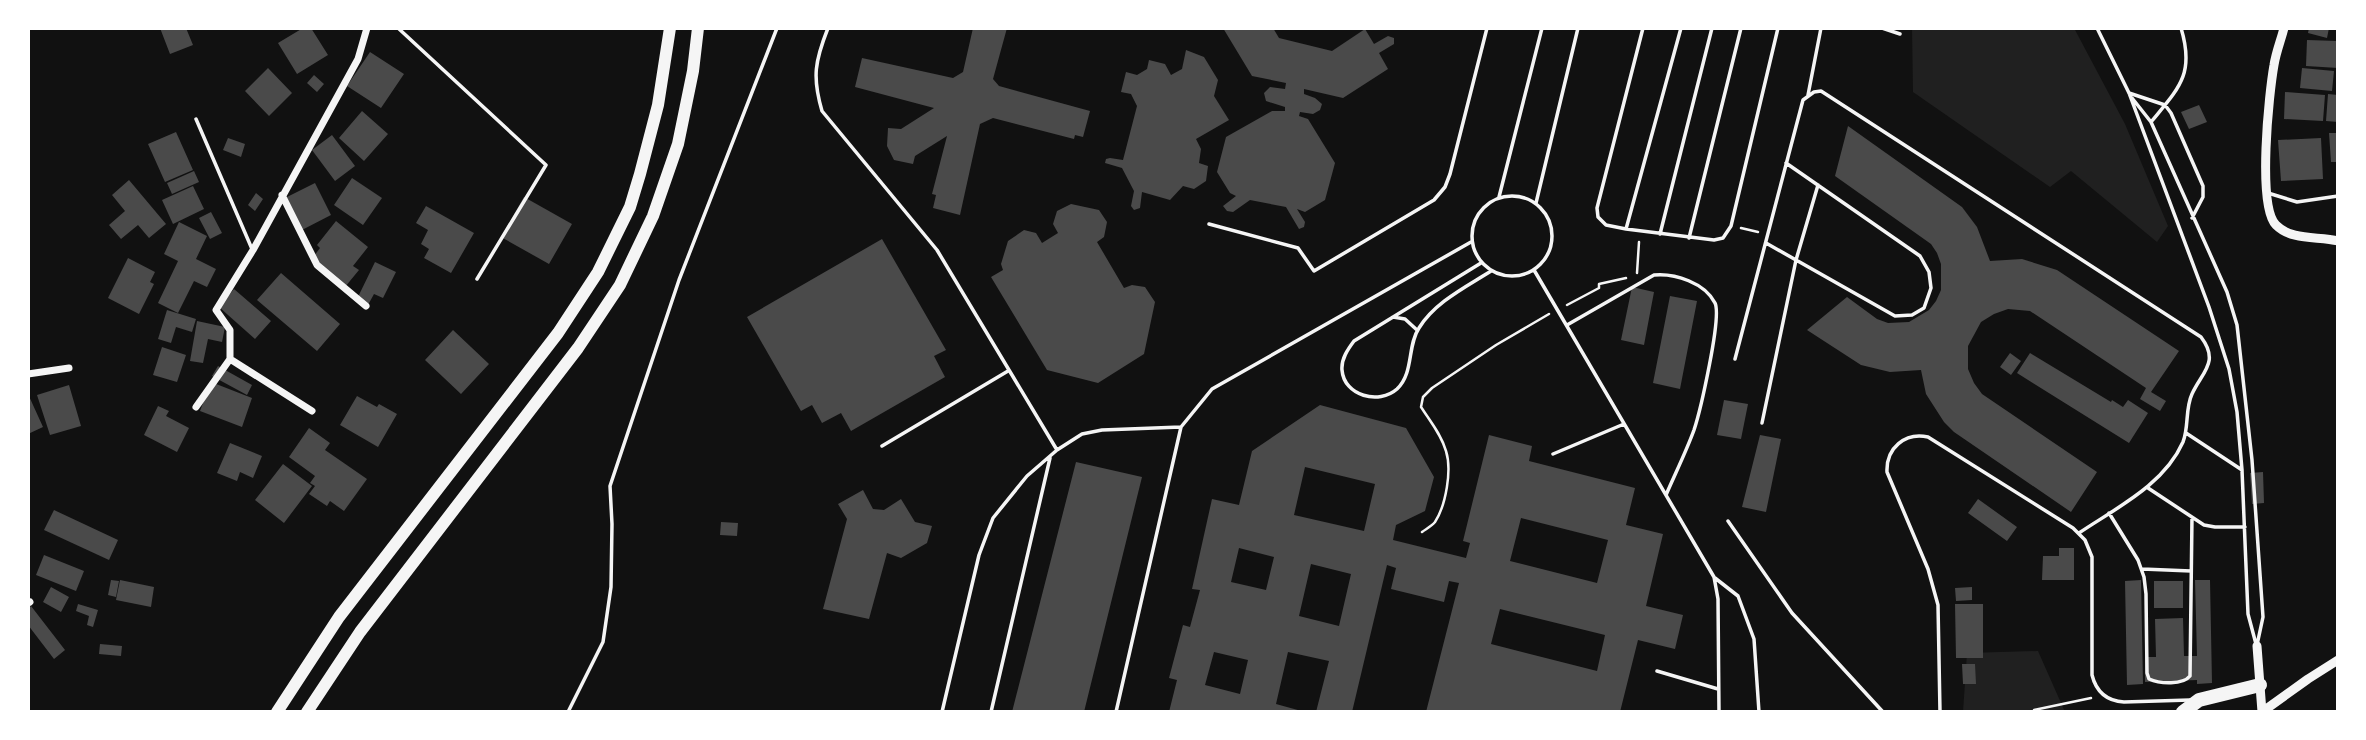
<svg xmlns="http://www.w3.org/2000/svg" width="2366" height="740" font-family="Quicksand,sans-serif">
  <rect width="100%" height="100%" fill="#111"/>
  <!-- green -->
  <path fill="#202020" d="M1912,28h162l51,96 43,102 -11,16 -86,-71 -21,16 -137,-95z
    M2038,651l27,61h-102l4,-59z"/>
  <!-- building -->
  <path fill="#4a4a4a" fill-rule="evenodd" d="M160,28h26l7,17 -23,9z
    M303,28h8l17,27 -31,19 -19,-31z
    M973,28h34l-14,51 6,7 91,25 -7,26 -8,-2 -1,4 -81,-21 -13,6 -20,91 -27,-7 3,-13 -4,-1 15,-58 -32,20 -2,8 -19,-4 -7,-14 1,-18 13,1 33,-21 -79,-21 7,-29 91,20 10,-6z
    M1223,28h50l6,10 53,13 33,-22 9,15 14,-8 6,2v6l-15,9 9,16 -45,29 -39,-9v5l11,4 7,6 -2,6 -7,4 -13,-2 -1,4 9,3 27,44 -10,37 -20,12 -8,-3 8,13 -1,5 -5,2 -13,-22 -36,-7 -17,12 -6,-1 -4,-5 13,-10 -6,-3 -13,-21 9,-35 46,-26h13v-4l-19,-6 -2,-8 6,-6 15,2 1,-6 -34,-7z
    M2309,28h20l-2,10 -19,-5z
    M2307,40l31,1v27l-32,-2z
    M1186,50l18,7 14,23 -4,16 15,24 -33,19 5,10 -2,14 9,3 -2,15 -12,8 -11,-3 -13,14 -28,-8 -2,16 -6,2 -3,-4 3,-15 -12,-23 -17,-5 1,-4 4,-1 13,2 14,-54 -6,-12 -10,-2 5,-20 11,3 10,-6 2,-9 16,4 6,11 11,-6z
    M370,52l34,22 -23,34 -34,-22z
    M268,68l24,25 -23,23 -24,-25z
    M2302,68l32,3 -2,20 -32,-3z
    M314,75l10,9 -7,8 -10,-9z
    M2285,92l40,3 -2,26 -39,-2z
    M2328,94l10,1v27l-12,-1z
    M2199,105l8,17 -18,7 -8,-17z
    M362,111l26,23 -24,27 -25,-23z
    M1848,126l114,81 15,20 13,34 32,-2 35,11 122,81 -28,41 15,9 -6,10 -20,-12 6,-11 -116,-77 -22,-2 -14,5 -13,8 -13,24v23l6,14 8,11 115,78 -26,40 -117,-80 -10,-10 -18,-28 -5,-24 -31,2 -29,-7 -54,-35 40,-33 30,22 11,4 21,-1 20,-12 7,-9 5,-11v-26l-4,-11 -6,-9 -96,-68z
    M176,132l17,38 -28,12 -17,-38z
    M2329,133h9v29h-7z
    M332,135l23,31 -20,15 -23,-31z
    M228,138l17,6 -4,13 -18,-7z
    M2321,138l2,41 -42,2 -3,-41z
    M194,171l5,11 -27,12 -5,-11z
    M352,178l30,20 -19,27 -29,-20z
    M129,180l37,44 -17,14 -11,-13 -17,14 -12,-14 16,-14 -13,-16z
    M315,183l16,32 -31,16 -17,-32z
    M193,186l11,23 -31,15 -11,-24z
    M256,193l7,6 -8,12 -7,-6z
    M524,197l48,27 -23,40 -48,-27z
    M1071,204l28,6 8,12 -3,15 -7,5 27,46 8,-3 13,2 10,15 -11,52 -46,29 -51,-13 -56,-93 12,-7 -2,-6 7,-23 16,-11 12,3 6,10 16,-10 -5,-9 4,-13z
    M426,206l48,27 -23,40 -27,-15 5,-9 -8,-5 7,-14 -12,-7z
    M211,212l11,21 -12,6 -11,-21z
    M336,221l32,26 -15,19 6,4 -14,17 -34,-27 9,-12 -3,-3z
    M179,222l28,14 -11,23 20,10 -9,18 -13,-6 -16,32 -20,-10 20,-42 -14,-7z
    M882,239l64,111 -12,6 11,21 -94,54 -10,-18 -19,10 -10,-18 -11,6 -54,-94z
    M128,258l27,14 -5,10 4,2 -15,30 -31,-16z
    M375,262l21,10 -13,26 -9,-4 -6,11 -11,-6z
    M281,273l59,51 -23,27 -60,-51z
    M1632,287l22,5 -10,53 -23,-5z
    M234,289l37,32 -16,18 -36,-32z
    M1670,296l27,5 -17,88 -27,-6z
    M167,310l29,9 -4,13 -16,-5 -5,16 -13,-4z
    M197,321l28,6 -3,15 -14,-3 -5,24 -13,-2z
    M453,330l36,34 -28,30 -36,-34z
    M162,347l24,8 -9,27 -24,-7z
    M2010,353l11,8 -10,14 -11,-8z
    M2030,353l81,49 1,-2 11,7 5,-7 20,13 -19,30 -112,-70z
    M218,366l34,19 -5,10 -35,-19z
    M211,382l41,16 -10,29 -42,-16z
    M69,385l12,41 -31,9 -13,-40z
    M28,394l15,33 -15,7z
    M357,396l20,11 2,-3 18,10 -19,33 -38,-22z
    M1724,400l24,4 -7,35 -24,-4z
    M1320,405l86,23 28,49 -9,34 -29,14 -3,15 73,18 4,-15 -7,-2 26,-106 43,11 -3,15 106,27 -9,37 37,9 -17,72 37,9 -8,34 -37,-9 -18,72h-194l33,-129 -10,-2 -5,21 -53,-13 5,-21 -9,-3 -35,147h-36l13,-51 -41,-9 -12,52 29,8h-136l8,-32 -8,-2 14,-53 7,2 10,-37 -8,-1 20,-90 27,6 13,-54zM1305,467l70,17 -11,47 -70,-16zM1521,518l87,22 -11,43 -87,-22zM1239,548l35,9 -8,33 -35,-8zM1311,564l40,10 -12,52 -40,-10zM1500,609l105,26 -8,36 -106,-27zM1214,652l34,8 -8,34 -35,-9z
    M158,406l11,5 -3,5 23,12 -12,24 -33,-17z
    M309,428l21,15 -5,7 42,29 -23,32 -14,-10 -3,5 -18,-12 6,-8 -5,-3 5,-7 -26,-19z
    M1760,435l21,4 -15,73 -24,-5z
    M230,443l32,13 -9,22 -13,-6 -3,9 -20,-8z
    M1076,462l66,15 -58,235h-72z
    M283,464l29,22 -28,37 -29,-23z
    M2263,472l1,31 -12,1 -2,-31z
    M863,490l10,19 11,1 17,-11 14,23 17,4 -5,17 -26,15 -14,-5 -18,66 -46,-10 24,-90 -9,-15z
    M1978,499l39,28 -10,14 -39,-28z
    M54,510l64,30 -9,20 -65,-30z
    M721,522l17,1 -1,13 -17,-1z
    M2059,548h15v32h-32l1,-24h16z
    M44,555l40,16 -8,20 -40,-16z
    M111,580l8,1 -3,16 -8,-2z
    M120,580l34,7 -3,20 -35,-7z
    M2141,580l2,104 -16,1 -2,-104z
    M2195,580h15l2,103 -15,1v-4l-52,2v-25h11l-1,-38 28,-1 1,38h13z
    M2154,581h29v27h-29z
    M51,587l18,10 -8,15 -18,-10z
    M1972,587v13l-16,1 -1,-13z
    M78,604l20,6 -5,17 -6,-2 2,-9 -13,-5z
    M1955,604h28v54h-27z
    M31,606l34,44 -11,9 -26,-34v-16z
    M100,644l22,2 -1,10 -22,-2z
    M1962,664h13l1,20h-13z"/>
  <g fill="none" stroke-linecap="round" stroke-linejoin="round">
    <!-- path -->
    <path stroke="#f5f5f5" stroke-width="2.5" d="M1741,228l17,4
      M1637,273l2,-31
      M1567,305l32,-17v-4l27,-6
      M1422,532c4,-3 10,-6 13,-10 11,-17 17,-52 11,-71 -5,-17 -16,-30 -25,-44l2,-10 9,-9 64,-43 53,-31
      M2034,712v-2l57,-12"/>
    <!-- service -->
    <path stroke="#f5f5f5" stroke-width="3.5" d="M398,28l148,137 -69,114
      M828,28c-13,33 -16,49 -6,83l115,139 120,200
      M1643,28l-46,180 1,9 8,8 20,4 88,11 9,-2 8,-12 47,-198
      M1882,28l18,6
      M2097,28l32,65 80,214 20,62 8,43 5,58 6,144 8,30
      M2129,93l36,12 6,8 32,73v11l-11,21
      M1808,95l13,-67
      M2132,98l19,24 76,170 10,33 15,135 11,157 -6,28
      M196,119l56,130
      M2151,122c28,-34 44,-48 30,-94
      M2268,193l29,9 41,-6
      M1472 236a40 40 0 1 1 80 0a40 40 0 1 1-80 0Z
      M1499,197l43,-169
      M1536,203l42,-175
      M1209,224l89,24 16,23 120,-71 11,-13 5,-13 37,-146
      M1626,229l55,-201
      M1660,234l52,-206
      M1689,238l52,-210
      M1766,243l129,73 17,-1 12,-7 7,-20 -2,-16 -9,-16 -134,-93
      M1481,263l-127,78c-6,8 -13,18 -12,29 2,26 37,35 55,19 17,-16 10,-43 22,-61 16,-26 47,-41 72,-57
      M1534,270l180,307 4,22 1,113
      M1393,317l12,2 12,11
      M1567,325l87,-50c21,-2 51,8 61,28 7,14 -15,109 -21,127 -8,22 -19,44 -28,65
      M1735,359l68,-259 11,-8 7,-1 380,246c19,25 1,35 -9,57 -7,15 -3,33 -9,48 -19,43 -67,66 -104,91
      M1762,423l34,-163 22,-75
      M2186,433l56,37
      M882,446l126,-75
      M1553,454l71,-30
      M2148,488l56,37 11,2h30
      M2109,513l29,47 6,17 2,17 1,79 2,6c11,5 34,6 41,-3l2,-159
      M1728,521l64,92 91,99
      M2142,569l49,2
      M1715,578l23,18 16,43 5,73
      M1657,671l61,18
      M568,712l35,-70 8,-55 1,-63 -2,-38 69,-206 98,-252
      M942,712l37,-157 14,-37 34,-42 30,-26 25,-16 20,-4 79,-3
      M991,712l59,-254
      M1116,712l65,-285 31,-38 259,-147
      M1940,712l-2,-107 -10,-36 -41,-97c-1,-24 18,-40 41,-35l145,91 12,12 7,17v118c4,16 14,26 32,27l66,-2"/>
    <!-- minor -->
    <path stroke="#f5f5f5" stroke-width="7" d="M282,195l35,70 49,41
      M28,374l41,-6
      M196,407l34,-48
      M312,411l-82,-52v-29l-14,-20 37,-60 105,-191 9,-31
      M28,603l2,-1"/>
    <!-- tertiary -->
    <path stroke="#f5f5f5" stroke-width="9" d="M2284,28c-3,12 -8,24 -10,37 -5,28 -17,141 2,160 16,16 42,11 62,16
      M2257,646l5,66
      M2262,712l46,-33 30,-19"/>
    <!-- trunk -->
    <path stroke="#f5f5f5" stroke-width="12" d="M277,712l62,-95 219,-284 40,-61 32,-65 10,-33 18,-69 12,-77
      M307,712l53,-80 218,-284 42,-63 33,-69 25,-72 15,-73 5,-43"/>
    <!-- motorway -->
    <path stroke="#f5f5f5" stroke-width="14" d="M2183,712l16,-12 61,-15"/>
  </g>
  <!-- border -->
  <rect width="2366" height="740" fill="none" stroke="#ffffff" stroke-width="60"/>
</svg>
